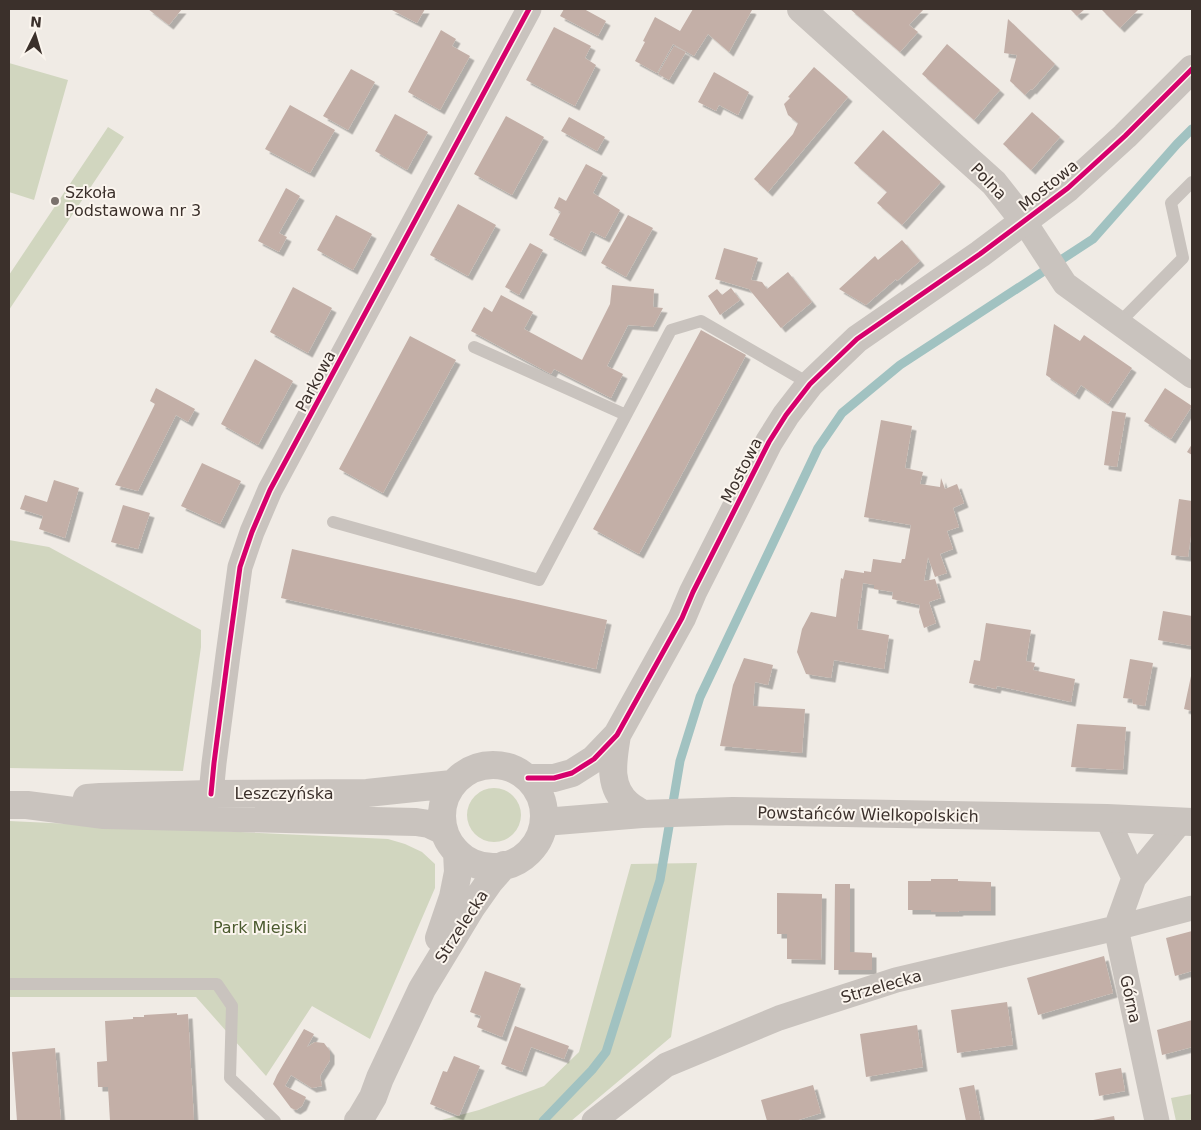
<svg xmlns="http://www.w3.org/2000/svg" width="1201" height="1130" font-family="'DejaVu Sans',sans-serif">
  <defs>
    <filter id="shadow"><feDropShadow dx="4.5" dy="4.5" stdDeviation="0" flood-color="#0004"/></filter>
  </defs>
  <rect width="100%" height="100%" fill="#f0ebe5"/>
  <!-- green -->
  <path fill="#d1d6bf" d="M9,63l59,17 -34,120 -25,-8z
    M108,127l16,10 -115,173v-35z
    M9,540l40,7 152,83v17l-18,124 -174,-3z
    M467 815a27 27 0 1 1 54 0a27 27 0 1 1-54 0Z
    M9,821l379,18 17,5 17,8 13,12v24l-65,151 -58,-33 -46,70 -70,-79h-187z
    M697,863l-26,174 -100,84h-133l41,-11 65,-24 35,-34 52,-188z
    M1192,1094v27h-16l-5,-23z"/>
  <g fill="none" stroke-linecap="round" stroke-linejoin="round">
    <!-- stream -->
    <path stroke="#a1c2c1" stroke-width="9" d="M543,1121l49,-51 14,-18 54,-172 20,-119 20,-64 118,-249 24,-35 58,-48 193,-126 84,-95 15,-15"/>
  </g>
  <!-- building -->
  <path fill="#c3afa7" filter="url(#shadow)" d="M148,9h34l-13,16z
    M390,9h35l-8,14z
    M564,9h20l22,12 -8,15 -38,-20z
    M693,9h57l2,1 -23,42 -21,-18 -14,22 -21,-12 -16,29 -22,-12 10,-19 -2,-1 12,-24 25,14z
    M850,9h74l-15,16 9,7 -18,20z
    M1070,9h15l-8,7z
    M1101,9h38l-19,19z
    M1008,19l47,45 -23,26 -1,-1 -6,6 -15,-14 7,-26 -13,-2z
    M554,27l37,19 -6,12 11,7 -21,41 -49,-26z
    M441,30l15,9 -4,7 18,10 -30,54 -32,-18z
    M947,44l53,46 -26,30 -52,-46z
    M674,46l12,6 -17,28 -11,-6z
    M814,67l34,30 -80,95 -14,-13 39,-45 5,-11 -10,-8 -4,-11 6,-6 -2,-1z
    M351,69l24,13 -27,48 -25,-14z
    M714,72l35,20 -11,23 -19,-10 -3,6 -18,-9z
    M290,105l45,25 -25,43 -45,-24z
    M1032,112l28,25 -29,33 -28,-26z
    M395,114l33,18 -21,38 -32,-19z
    M506,116l38,21 -32,58 -38,-21z
    M569,117l36,20 -8,14 -36,-20z
    M883,130l58,52 -39,43 -25,-22 10,-11 -33,-29z
    M586,164l17,9 -10,20 27,17 -15,28 -14,-7 -10,21 -32,-17 12,-23 -7,-4 5,-11 7,4z
    M286,188l14,8 -21,37 8,4 -8,15 -21,-11z
    M458,204l38,21 -28,51 -38,-21z
    M336,215l36,19 -19,36 -36,-20z
    M628,215l25,13 -27,49 -25,-14z
    M902,240l18,21 -23,20 -1,-2 -30,26 -27,-16 36,-33 3,4z
    M530,243l13,7 -24,45 -14,-8z
    M724,248l34,10 -7,22 11,2 5,7 21,-17 24,30 -31,26 -32,-39 -34,-10z
    M612,285l42,4 -1,18 10,1 -10,19 -25,-2 -21,41 16,8 -12,24 -57,-29 -3,5 -80,-43 13,-24 8,5 9,-17 32,17 -9,17 58,31 28,-56z
    M293,287l39,21 -24,45 -38,-21z
    M731,288l9,12 -20,15 -12,-19 9,-7 5,6z
    M1054,324l26,17 4,-6 48,33 -24,36 -27,-19 -6,10 -29,-20z
    M701,330l45,25 -107,199 -46,-25z
    M410,336l46,24 -73,133 -44,-24z
    M255,359l38,22 -35,64 -37,-21z
    M156,388l39,21 -7,13 -12,-7 -38,76 -23,-6 40,-81 -5,-3z
    M1165,388l27,18 -21,33 -27,-18z
    M1112,411l14,2 -9,54 -13,-2z
    M881,420l31,6 -7,42 18,4 -3,12 20,3 1,-9 4,11 12,-5 7,19 -11,5 6,19 -12,4 6,18 -13,5 7,19 -12,4 -7,-20 -4,24 11,-2 6,19 -12,4 7,21 -12,5 -5,-16 1,-7 -28,-6 1,-7 -19,-3v-4l-11,-2 -6,46 32,6 -5,34 -50,-9 -3,18 -25,-4 -9,-22 5,-23 9,-17 25,5 5,-39 2,1 2,-9 19,3v-2l7,1 2,-13 28,4 1,-4h3l6,-34 -47,-8z
    M1192,444v11l-5,-3z
    M202,463l39,18 -21,43 -39,-18z
    M54,480l25,8 -14,50 -26,-9 4,-13 -23,-7 5,-14 22,7z
    M1179,499l13,2v27l-4,29 -17,-2z
    M123,505l27,8 -12,36 -27,-7z
    M292,549l315,71 -11,49 -315,-71z
    M1163,611l29,5v30l-34,-6z
    M986,623l45,7 -5,31 9,2 -2,7 42,9 -4,23 -74,-16 -1,3 -27,-6 5,-23 6,1z
    M744,658l29,7 -5,20 -13,-3 -2,24 52,3 -3,44 -82,-7 13,-61z
    M1130,659l23,4 -8,43 -12,-2 -1,-5 -9,-1z
    M1191,676h1v35l-8,-2z
    M1077,724l49,3 -3,43 -52,-3z
    M931,879h27v2l33,1v29h-33l1,1h-28v-2h-23v-29h23z
    M835,884h15v68l22,1v17h-38z
    M777,893l45,1 -1,66 -34,-1v-25h-10z
    M1192,931v40l-17,5 -9,-38z
    M1104,956l9,37 -75,22 -11,-37z
    M485,971l36,13 -19,53 -25,-10 4,-11 -11,-4z
    M1007,1002l6,43 -56,8 -6,-43z
    M177,1013v2l11,-1 6,107h-84l-2,-34h-10l-1,-25 10,-1 -2,-40 28,-2v-2h11v-2z
    M1192,1020v27l-30,8 -5,-25z
    M917,1025l6,42 -57,10 -6,-43z
    M515,1026l54,20 -5,13 -33,-12 -9,25 -21,-8z
    M304,1029l10,5 -7,13 8,-5 9,1 6,8v9l-10,16 2,10 -10,2 -21,-13 -6,11 21,11 -4,9 -6,4 -5,-2 -18,-24 4,-9z
    M55,1048l6,73h-44l-5,-69z
    M454,1056l26,10 -21,50 -29,-12 13,-33 4,1z
    M1121,1068l4,23 -26,5 -4,-23z
    M813,1085l8,28 -26,8h-28l-6,-21z
    M974,1085l7,36h-15l-7,-33z
    M1114,1116l1,5h-22v-1z"/>
  <g fill="none" stroke-linecap="round" stroke-linejoin="round">
    <!-- service -->
    <path stroke="#c9c3be" stroke-width="12" d="M1119,323l64,-65 -12,-55 21,-21
      M474,347l152,68
      M333,522l206,58 132,-250 30,-9 109,63
      M9,984h208l15,22 -2,72 45,43"/>
    <!-- minor -->
    <path stroke="#c9c3be" stroke-width="25" d="M1024,221l41,63 127,92
      M211,794l3,-31 14,-108 12,-88 12,-35 18,-42 259,-481
      M1107,818l27,60
      M594,1121l72,-56 113,-47 117,-38 220,-52 76,-20
      M1157,1121l-41,-193 18,-50 47,-57"/>
    <!-- tertiary -->
    <path stroke="#c9c3be" stroke-width="28" d="M801,9l193,174 30,38
      M617,735c-4,25 -10,52 12,70 4,3 9,6 13,9
      M442 816a51 51 0 1 1 102 0a51 51 0 1 1-102 0Z
      M528,778h26l18,-5 22,-14 23,-24 65,-117 11,-26 76,-150 17,-27 24,-31 47,-45 123,-85 88,-66 57,-52 67,-67
      M87,798l13,-1 111,-3 156,-1 85,-9
      M9,805h18l77,10 312,7 13,2 15,7
      M544,822l98,-8 91,-3 374,7 85,4
      M439,938l14,-41 5,-25 -1,-20
      M358,1121l2,-2 13,-22 7,-19 42,-89 49,-81 19,-27 14,-16"/>
    <!-- cycleway casing -->
    <g stroke="#fbf5ee" stroke-width="8">
      <path id="cycleway" d="M528,778h26l18,-5 22,-14 23,-24 65,-117 11,-26 76,-150 17,-27 24,-31 47,-45 123,-85 88,-66 57,-52 67,-67
        M211,794l3,-31 14,-108 12,-88 12,-35 18,-42 259,-481"/>
    </g>
    <!-- cycleway -->
    <use href="#cycleway" stroke="#d6006c" stroke-width="5"/>
  </g>
  <!-- markers -->
  <circle fill="#7a716c" stroke="#fbf5ee" stroke-width="2" cx="55" cy="201" r="5"/>
  <g text-anchor="middle" stroke-width="4" stroke-linejoin="round" paint-order="stroke">
    <!-- street labels -->
    <g font-size="16" fill="#3b302b" stroke="#fbf5ee">
      <text transform="translate(989 181) rotate(46)" y="6">Polna</text>
      <text transform="translate(1048 185) rotate(-39)" y="6">Mostowa</text>
      <text transform="translate(315 381) rotate(-62)" y="6">Parkowa</text>
      <text transform="translate(741 470) rotate(-63)" y="6">Mostowa</text>
      <text x="284" y="799">Leszczyńska</text>
      <text transform="translate(868 814) rotate(1)" y="6">Powstańców Wielkopolskich</text>
      <text transform="translate(461 926) rotate(-57)" y="6">Strzelecka</text>
      <text transform="translate(881 986) rotate(-16)" y="6">Strzelecka</text>
      <text transform="translate(1131 999) rotate(78)" y="6">Górna</text>
    </g>
    <!-- poi labels -->
    <g font-size="16" fill="#3b302b" stroke="#fbf5ee" text-anchor="start">
      <text x="65" y="198">Szkoła<tspan x="65" dy="18">Podstawowa nr 3</tspan></text>
    </g>
    <!-- park labels -->
    <g font-size="16" fill="#4a5a2e" stroke="#fbf5ee">
      <text x="260" y="933">Park Miejski</text>
    </g>
  </g>
  <!-- border -->
  <rect width="1201" height="1130" fill="none" stroke="#3b302b" stroke-width="20"/>
  <!-- north arrow -->
  <g transform="translate(35 35) rotate(5)" stroke="#fbf5ee" stroke-width="4" paint-order="stroke">
  <path d="M0-4L9 19L0 12L-9 19Z" fill="#3b302b"/>
  <text y="-8" font-size="14" font-weight="bold" text-anchor="middle" fill="#3b302b">N</text>
  </g>
</svg>
